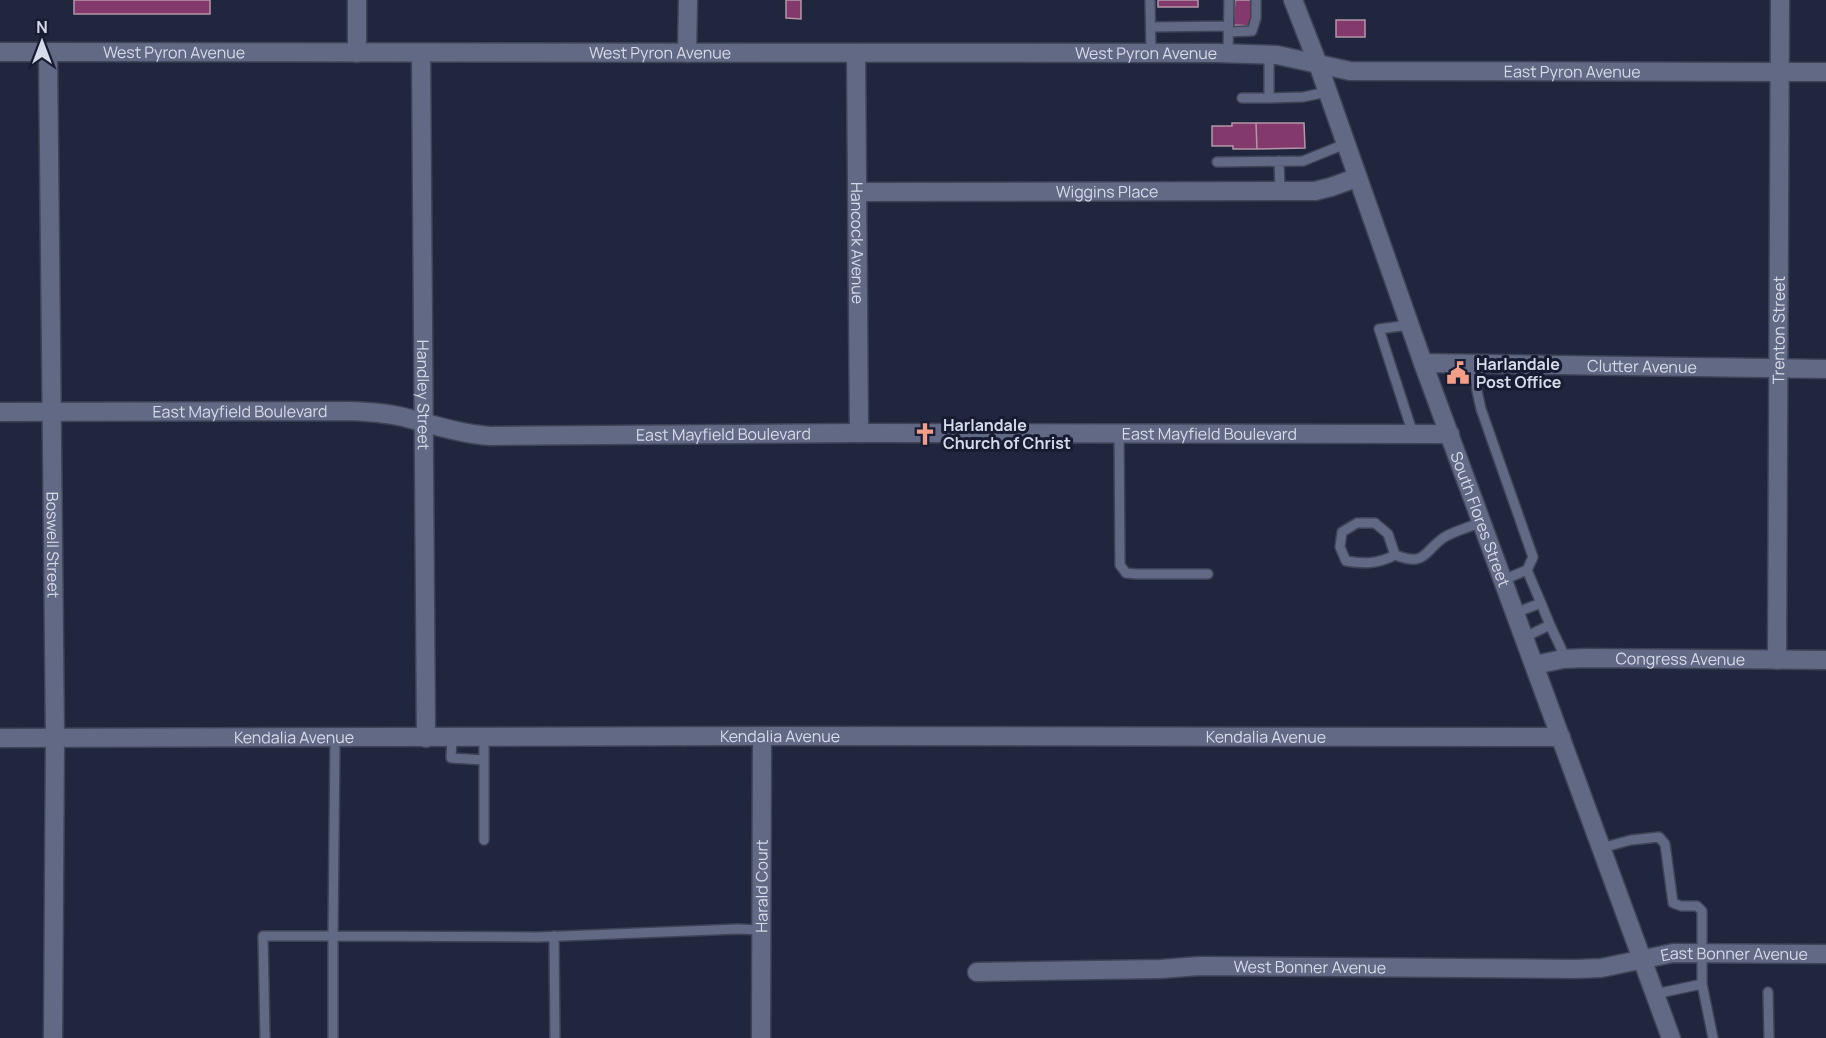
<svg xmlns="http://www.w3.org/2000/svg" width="1826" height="1038" font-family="Manrope,sans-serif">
  <rect width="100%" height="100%" fill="#20263d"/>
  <!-- building -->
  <path fill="#84396c" stroke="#b496a8" stroke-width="1.5" d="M74,0h136v14h-136z
    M786,0h15v19l-15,-1z
    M1158,0h40v7h-40z
    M1235,0h17l-1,26 -18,-1z
    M1336,20h29v17h-29z
    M1232,123h24l1,26h-24v-3h-21v-20h20z
    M1256,123h48l1,25 -48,1z"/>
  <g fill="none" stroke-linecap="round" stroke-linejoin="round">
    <!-- lane casing -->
    <g stroke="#3f4357" stroke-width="12">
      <path id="lane" d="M1150,0l1,53
        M1151,27l77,-1
        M1228,32l24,-1 4,-13v-18
        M1228,53l1,-53
        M1269,55v43l34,-1 24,-5
        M1242,98h27
        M1279,161l1,30
        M1217,162l86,-1 42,-17
        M1409,325l-30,4 34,105
        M1474,364l3,27 4,18 52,148 -6,13 -24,10
        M1119,433l1,132 6,8 10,1h72
        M1395,555c-17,9 -31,9 -49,6l-6,-14 2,-15 15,-9h18l13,11 7,21c30,11 27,-1 48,-17 11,-7 27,-11 39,-16
        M1515,613l26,-10 -14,-33
        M1550,625l16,34
        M1525,637l25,-12 -9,-22
        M484,737v103
        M335,738l-2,198 205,1 200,-8 24,1
        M452,738l-1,20 33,2
        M1601,848l30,-8 28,-3 6,7 8,59 8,3h16l5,5v73l11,54
        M554,936l1,102
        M1768,992l1,46
        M1655,994l47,-10
        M265,1038l-2,-102h70v102"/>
    </g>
    <!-- street casing -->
    <g stroke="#3f4357" stroke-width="21">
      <g id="street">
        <path d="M357,0v53"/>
        <path id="s1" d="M48,53l7,685 -2,300"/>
        <path id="s2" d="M421,53l5,685"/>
        <path d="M687,53l1,-53"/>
        <path id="s3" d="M856,53l3,380"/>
        <path id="s4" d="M857,192l458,-1 16,-4 25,-9"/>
        <path id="s5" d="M1423,363l403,6"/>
        <path id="s6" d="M0,412l351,-1c19,1 38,2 56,7 28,7 53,16 83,18l369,-3 591,1"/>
        <path id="s7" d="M1777,660l3,-660"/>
        <path id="s8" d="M1535,665l28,-6 22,-1 241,2"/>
        <path id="s9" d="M0,738l762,-2 799,1"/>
        <path id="s10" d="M977,972l184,-3 38,-3 376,3 26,-1 72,-15 153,1"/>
        <path id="s11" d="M761,1038l1,-302"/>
      </g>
    </g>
    <!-- secondary casing -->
    <g stroke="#3f4357" stroke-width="21">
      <g id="secondary">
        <path id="s12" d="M1293,0l25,64 105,299 248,675"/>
        <path id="s13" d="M0,52l1217,1 60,2 73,16 476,1"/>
      </g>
    </g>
    <!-- lane -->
    <use href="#lane" stroke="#616984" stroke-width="9"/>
    <!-- street -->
    <use href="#street" stroke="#616984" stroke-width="18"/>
    <!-- secondary -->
    <use href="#secondary" stroke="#616984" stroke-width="18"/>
  </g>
  <!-- icons -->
  <defs>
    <g id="civic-bare" transform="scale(1.8)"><path d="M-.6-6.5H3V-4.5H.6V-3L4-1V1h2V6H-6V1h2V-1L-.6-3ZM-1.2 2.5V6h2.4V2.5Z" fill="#f49e88" stroke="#171c33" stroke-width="2.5" paint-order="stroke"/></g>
    <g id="church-bare" transform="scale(1.8)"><path d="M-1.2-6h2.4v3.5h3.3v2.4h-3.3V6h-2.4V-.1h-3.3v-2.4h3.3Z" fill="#f49e88" stroke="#171c33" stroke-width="2.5" paint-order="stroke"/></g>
  </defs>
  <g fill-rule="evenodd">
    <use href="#civic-bare" x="1458" y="373"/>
    <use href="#church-bare" x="925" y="434"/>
  </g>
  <g text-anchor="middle" stroke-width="6" stroke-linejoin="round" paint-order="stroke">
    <!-- street labels -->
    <g font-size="16" fill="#d6dbea" stroke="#171c33">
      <text dy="6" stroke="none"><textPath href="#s13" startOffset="174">West Pyron Avenue</textPath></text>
      <text dy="6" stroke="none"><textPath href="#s13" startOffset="660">West Pyron Avenue</textPath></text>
      <text dy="6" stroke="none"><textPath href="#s13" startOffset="1146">West Pyron Avenue</textPath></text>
      <text dy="6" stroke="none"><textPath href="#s13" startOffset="1574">East Pyron Avenue</textPath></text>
      <text dy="6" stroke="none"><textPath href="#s4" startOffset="250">Wiggins Place</textPath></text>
      <text dy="6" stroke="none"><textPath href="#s3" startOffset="190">Hancock Avenue</textPath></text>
      <text dy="6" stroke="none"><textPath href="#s7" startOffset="330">Trenton Street</textPath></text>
      <text dy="6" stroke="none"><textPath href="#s5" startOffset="219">Clutter Avenue</textPath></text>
      <text dy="6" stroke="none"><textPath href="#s2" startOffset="342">Handley Street</textPath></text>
      <text dy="6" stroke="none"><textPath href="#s6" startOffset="240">East Mayfield Boulevard</textPath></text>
      <text dy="6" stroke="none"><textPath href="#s6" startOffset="1212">East Mayfield Boulevard</textPath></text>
      <text dy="6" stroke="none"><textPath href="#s6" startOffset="726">East Mayfield Boulevard</textPath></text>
      <text dy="6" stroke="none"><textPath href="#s12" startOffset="552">South Flores Street</textPath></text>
      <text dy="6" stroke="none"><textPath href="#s1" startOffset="492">Boswell Street</textPath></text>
      <text dy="6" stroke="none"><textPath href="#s8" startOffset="146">Congress Avenue</textPath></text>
      <text dy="6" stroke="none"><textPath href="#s9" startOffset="780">Kendalia Avenue</textPath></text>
      <text dy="6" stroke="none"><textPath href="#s9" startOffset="1266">Kendalia Avenue</textPath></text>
      <text dy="6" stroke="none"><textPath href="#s9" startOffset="294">Kendalia Avenue</textPath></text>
      <text dy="6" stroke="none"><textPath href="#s11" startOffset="152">Harald Court</textPath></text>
      <text dy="6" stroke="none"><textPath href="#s10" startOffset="759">East Bonner Avenue</textPath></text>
      <text dy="6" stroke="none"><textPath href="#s10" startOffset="333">West Bonner Avenue</textPath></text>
    </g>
    <!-- poi labels -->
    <g font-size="16" font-weight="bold" fill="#d6dbea" stroke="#171c33" text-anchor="start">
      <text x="1476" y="370">Harlandale<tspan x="1476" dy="18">Post Office</tspan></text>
      <text x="943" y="431">Harlandale<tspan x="943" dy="18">Church of Christ</tspan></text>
    </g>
  </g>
  <!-- north arrow -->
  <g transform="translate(42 42)" stroke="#171c33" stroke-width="4.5" paint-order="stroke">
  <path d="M0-4.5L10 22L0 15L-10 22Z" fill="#d6dbea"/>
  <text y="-9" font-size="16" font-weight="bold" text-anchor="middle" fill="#d6dbea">N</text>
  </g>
</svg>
